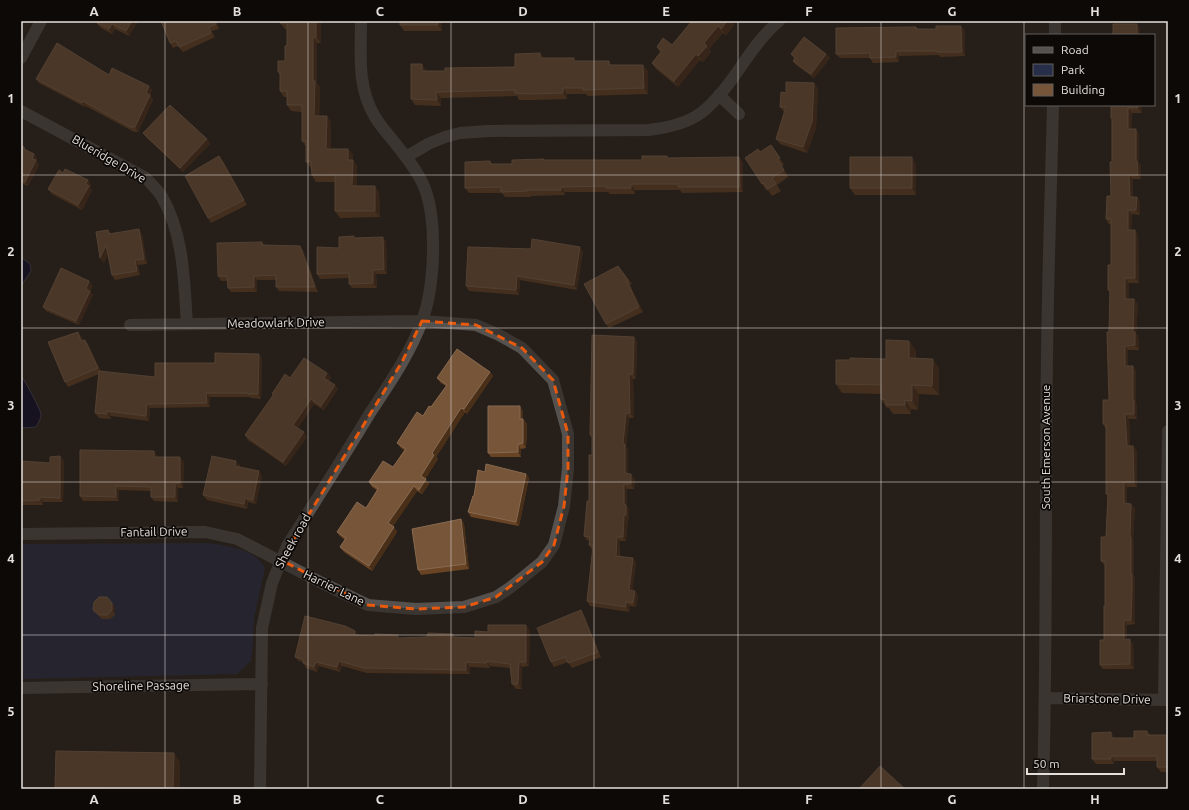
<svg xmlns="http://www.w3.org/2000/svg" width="1189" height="810" font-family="Ubuntu,sans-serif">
  <rect width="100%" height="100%" fill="#271f19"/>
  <!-- green -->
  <path fill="#262e4a" d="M209,543c18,3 47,6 56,25l-11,50 -1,24 -2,19 -14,13 -216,5v-135z"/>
  <!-- water -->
  <path fill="#030426" stroke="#47465d" d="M21,257l9,7 1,7 -10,15z
    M21,375c4,7 20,34 20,40 0,4 -3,8 -5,12l-15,1z"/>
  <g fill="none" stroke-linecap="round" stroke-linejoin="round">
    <!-- minor -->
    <path stroke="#55514e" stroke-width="12" d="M1055,35v-14
      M21,58l20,-37
      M719,95l20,19
      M21,111l125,67c5,6 12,12 16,19 22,38 22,84 25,127
      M406,157l22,-13 17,-7 15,-4 28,-2 160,-1c18,-2 38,-6 53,-17 32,-25 47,-66 78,-92
      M21,534l184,-2 32,7 85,44 46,22 48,4 48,-2 32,-10 15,-10 31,-25 12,-17 10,-39 4,-38v-34l-15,-54 -31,-32 -23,-13 -23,-10 -54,-4 -292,4
      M21,688l241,-4
      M1046,698l122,2
      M1164,700l4,-269
      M260,789l2,-161 10,-45 15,-37c28,-44 56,-88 83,-133 19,-29 40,-59 52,-92 13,-35 16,-103 1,-137 -9,-19 -24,-36 -37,-52 -4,-5 -9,-11 -12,-17 -17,-29 -13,-62 -13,-94
      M1043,789c4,-144 2,-289 4,-433 1,-84 4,-167 6,-251"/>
  </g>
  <!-- wall -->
  <path fill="#684425" d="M138,21l-9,15 -14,-7 -3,5 -11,-6 -4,-5z
    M216,21l3,8 -7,2 3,6 -32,15 -5,-6 -5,2 -3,-5z
    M280,21h41v22h-4v40l3,4 -1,29 12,6v27h17l5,6v5l4,6v20l22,6 1,25 -40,1 -5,-7v-29h-19l-4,-7v-7h-1l-5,-6v-15l-4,-6v-29l-11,-1 -4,-6v-8h-3l-4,-6v-16l-2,-3 7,-11 2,-15v-17h-2l-5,-6z
    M400,21h42v10h-38l-4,-6z
    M692,21h39l3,4 -8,10 -3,-2 -14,16 2,3 -8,10 -3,-2 -22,27 -22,-18 -4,-6 8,-11 -3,-5 15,-2z
    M916,27l2,2 47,1v26l-25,1 -1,-2 -40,1v6l-26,1 -3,-5h-30l-4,-4z
    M540,53l4,5 32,3 36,4 36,6v23l-61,2 -1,-2h-19v5l-33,1h-15l-2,-4 -76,2v8l-26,-1 -4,-6 15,-29v1h19l70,-4z
    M791,54h35l4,4 -16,20 -18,-13 -3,-4 2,-2z
    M109,75l40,11 3,4 -2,5 3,5 -15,32h-4l-48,-26 -1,1 -46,-24 -3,-4z
    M814,83l4,6 -2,39 -9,25 -27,-9 -4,-5 8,-27 -4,-5 6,-14z
    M1111,105h31v8h-10l-1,16 8,5v29l2,3v13h-8v18h4l3,5v13l-8,-1 -1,16h4l3,5 1,48h-10v16h5l4,5 -2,30 2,2 1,14h-11v16l8,5v33l1,1v14h-8l1,27h3l4,5v36h-10v17l8,4 -2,32 1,1v36l1,1v46l-8,1v14l6,5 1,25h-31l-3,-4 4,-25 1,-34v-40l-4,-5 5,-24 2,-42 -2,-1v-65l-3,-5 6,-24v-68l1,-39 -2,-3 3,-25v-41h-2l-3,-5 5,-23 1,-34v-42l-1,-2z
    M143,133l64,6 3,5 -27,28 -37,-35z
    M21,145l3,2 3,4 7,3 3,5 -1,2 3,4 -11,21 -7,-3z
    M771,145l13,20 -2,1 6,11 -11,8 4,6 -9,5 -4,-6 -1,1 -5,-7 -2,-32z
    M667,156l1,2 75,5v29l-61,1 -2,-3h-45v4h-25l-2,-2h-43v3l-34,1v1h-26l-3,-4h-33l-4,-5 25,-27 2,3h20l32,-5v1h98z
    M223,161l24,44 -36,18 -3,-5z
    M916,164v31h-61l-5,-7z
    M63,173l25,7 3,5 -1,2 2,3 -10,20 -30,-16 -4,-5z
    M108,230l3,4h31l5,30 -9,1 2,10 -25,5 -3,-5 -4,-22 -4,10 -4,-5z
    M354,236v2l32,3 1,33h-11l1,14h-25l-3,-4v-6l-29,1 -3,-5 22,-26z
    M262,242l2,3 39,5 15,42 -39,-1 -3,-4v-7h-19v12h-26l-3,-4 -1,-7h-6l-3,-5z
    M583,251l-6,39 -57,-10 -1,15 -50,-4 -3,-5z
    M618,266l14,18 -2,1 13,27 -34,16 -3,-4z
    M93,286l-3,5 3,4 -14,30 -33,-14 -3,-4z
    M81,336l2,4 5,4 13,28 54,5 60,-14 47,-5 -1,41 -10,-1 -1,-1h-40v10l-60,1 -1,13 -38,-5v3l-12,-1 -4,-5 4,-39 -31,13 -3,-5z
    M634,337l3,5 -1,37h-3l1,39h-5l-3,29 2,2v25l7,5 -1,10h-7v17l2,3v11l-1,-1 -2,22h-6v15l16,7 -4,28h3l3,5 -2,11 -6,-1 -1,6 -39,-6 -3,-5 6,-51h-1l-3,-5v-4l-2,-1 -3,-4 5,-35 3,-46v-17l-2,-3z
    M916,350v9l23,9v27l-20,-1 -1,16 -7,-1v5h-18l-4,-6h-2l-6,-9v-5l-39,-1 -6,-9 50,-25z
    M490,372l3,4 -26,38 -2,-2 -29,45 2,2 -13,20 4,5 -7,10 -5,-3 -24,35 4,6 -25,39 -28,-19 -4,-5 5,-7 -5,-4 -3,-4 29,-24 11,-18 -5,-3 -3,-5 24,-15 11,-17 -3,-2 -4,-5 34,-36 15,-21 -5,-3 -4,-5z
    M327,373l4,5 -2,3 9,8 -14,21 -10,-6 -16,24 9,9 -21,29 -38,-26 -3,-5 28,-39 -1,-2 18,-16z
    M523,411v8l4,5 -1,24 -5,1v8h-30l-3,-4z
    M154,451l3,5v1l27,5 -1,26h-5v14l-24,-1 -3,-4v-6l-32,-1v11h-36l-3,-5z
    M60,456l4,5 -1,41h-20v3h-22v-44l29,2z
    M240,465l-1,2 23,9 -6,28 -8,-2 -1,7 -40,-9 -4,-5z
    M526,474l3,4 -10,48 -48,-9 -3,-5 6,-16z
    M461,519l3,5 5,45 -48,6 -3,-5z
    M115,607v8l-5,4h-8l-9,-9z
    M584,615l17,42 -29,11 -4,-6 -14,5 -3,-5z
    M530,630l-1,36 -7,1v22h-6l-4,-5 -2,-16 -20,-2v2l-20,-1v7l-103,-1 -25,-7 -2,6 -21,-6 -2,6 -11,-4 -3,-6 -4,-1 -4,-4 60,-26 3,4 42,3 56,-1 19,1 13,-6z
    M1147,731l3,4h18v37h-7l-4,-5v-6h-43v3h-18l-4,-5 19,-27 3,6h20z
    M180,762v27h-124l-1,-1z"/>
  <!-- shaded-wall -->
  <path fill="#492e18" d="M132,21h6l-9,15 -3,-5z
    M215,21h1l3,8 -3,-5z
    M316,21h5v22l-5,-6z
    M438,21h4v10l-4,-6z
    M727,21h4l3,4 -8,10 -5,-6z
    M112,24l3,5 -3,5 -3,-5z
    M1137,24l3,4v7h-3z
    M718,26l5,7 -14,16 2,3 -8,10 -5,-6 6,-13z
    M961,26l4,4v26l-3,-4z
    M209,27l3,4 3,6 -4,-4z
    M313,37l4,6v40l3,4 -1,35 -5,-6 -1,-35z
    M896,51l3,5v6l-3,-5z
    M540,53l5,6 -5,-1z
    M696,54l4,6 -22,27 -4,-6z
    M826,54l4,4 -16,20 -3,-4z
    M609,61l4,6 -4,-2z
    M422,64l4,6v7l-4,-6z
    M643,65l5,6v23l-4,-6z
    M814,83l4,6 -2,39 -9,25 -4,-6z
    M149,86l3,4 -3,7 -3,-4z
    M563,88l4,6v5l-4,-6z
    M436,92l5,6v8l-4,-6z
    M150,95l3,5 -15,32 -3,-5z
    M83,101l3,5 -1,1 -3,-4z
    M1138,105h4v8l-4,-5z
    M1128,108l4,5 -1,21 -3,-5z
    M327,116l4,6v33l-5,-6z
    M1136,129l3,5v29l2,3v13l-3,-4 -2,-14z
    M207,139l3,5 -27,28 -3,-4z
    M348,149l5,6v8v-3l4,6v27l-5,-7 -4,-26z
    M34,154l3,5 -1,2 3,4 -11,21 -3,-4 7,-23z
    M219,156l4,5 24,44 -3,-5z
    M739,157l4,6v29l-3,-5z
    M912,157l4,7v31l-4,-7z
    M1129,175l4,4v23l-3,-5z
    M88,180l3,5 -1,2 2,3 -10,20 -4,-5 8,-21z
    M631,184l4,6v4l-4,-6z
    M375,186l4,6 1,25 -5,-6z
    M561,187l4,5v3l-4,-5z
    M1137,197l3,5v13l-4,-5z
    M1128,210l4,4 -1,21 -3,-5z
    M139,229l3,5 5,30 -3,-5z
    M1135,230l3,5 1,48 -4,-5z
    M383,237l3,4 1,33 -3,-5z
    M106,245l4,5 -6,13 -4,-5z
    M300,246l3,4 15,42 -3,-5z
    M580,247l3,4 -6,39 -3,-5z
    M135,260l3,5 2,10 -3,-4z
    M373,270l3,4 1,14 -4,-5z
    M254,276l3,4v12l-3,-5z
    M517,276l3,4 -1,15 -3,-5z
    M1125,278l4,5v21l-4,-5z
    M89,281l4,5 -3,5 3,4 -14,30 -3,-4 10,-32z
    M627,281l3,4 13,27 -4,-5z
    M1134,299l4,5 -2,30 2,2 1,14 -4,-5 -2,-13z
    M78,332l3,4 3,9 -3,-4z
    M634,337l3,5 -1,37 -3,-5z
    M85,340l3,4 13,29 -3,-5z
    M909,341l7,9 -1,17 -6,-9z
    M1125,346l3,4v21l-3,-5z
    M259,354l3,4 -1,41 -3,-5z
    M933,359l6,9v27l-7,-9z
    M1133,366l3,5v33l1,1v14l-3,-5 -1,-14z
    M490,372l3,4 -26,38 -3,-5z
    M327,373l4,5 -4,5 -3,-5z
    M629,374l4,5 1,39 -4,-5z
    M335,385l3,4 -14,21 -3,-4z
    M912,385l7,9 -1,16 -6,-9z
    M206,393l4,4v10l-3,-4z
    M311,399l3,5 -17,26 -4,-5z
    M905,400l6,9v5l-6,-9z
    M147,404l3,4 -1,13 -3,-5z
    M520,406l3,5v12l-3,-4z
    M461,408l4,4 -29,45 2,2 -14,22 -3,-5 11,-23z
    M107,411l4,5v3l-4,-5z
    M626,413l3,5 -3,29 2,2v29l-3,-5 -2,-29z
    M1125,414l4,5 1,32 -3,-5z
    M523,419l4,5 -1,24 -3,-5z
    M304,432l3,5 -21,29 -3,-4z
    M518,444l3,5v8l-3,-5z
    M1133,446l4,5v36l-3,-5z
    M154,451l3,5v6l-3,-5z
    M60,456l4,5 -1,41 -3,-4z
    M180,457l4,5 -1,26 -3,-5z
    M236,461l4,4 -1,5 -4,-4z
    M259,471l3,5 -6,28 -3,-4z
    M526,474l3,4 -10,48 -3,-4z
    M631,474l4,5 -1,10 -3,-5z
    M426,479l3,5 -7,10 -3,-4z
    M1124,482l3,5v21l-3,-5z
    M175,483l3,5v14l-3,-5z
    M624,484l3,5v17l2,3v11l-3,-5 -2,-11z
    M116,486l3,4v11l-3,-4z
    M414,486l3,5 -25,37 -4,-5z
    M40,497l3,5v3l-3,-5z
    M245,498l3,4 -1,7 -3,-5z
    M1131,504l4,4 -2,32 1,1v36l1,1v46l-4,-4 -1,-83z
    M624,515l4,4 -2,22 -3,-4z
    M461,519l3,5 5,45 -3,-5z
    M394,527l3,5 -25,39 -3,-5z
    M617,537l3,4 -1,19 -3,-4z
    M633,558l3,5 -4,31 -3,-4z
    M635,591l3,5 -2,11 -3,-4z
    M626,602l4,4 -1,6 -3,-5z
    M112,603l3,4v8l-3,-5z
    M581,610l3,5 17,42 -3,-5z
    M1124,620l3,5v19l-3,-4z
    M526,625l4,5 -1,36 -3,-4z
    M355,631l3,5 -4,-1z
    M1130,639l3,5 1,25 -4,-5z
    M339,661l3,5 -2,6 -3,-5z
    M487,661l3,5v2l-3,-5z
    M316,662l3,4 -2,6 -3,-5z
    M466,662l4,5v7l-4,-4z
    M519,662l3,5v22l-4,-5z
    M1111,732l3,6v6l-3,-6z
    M174,753l6,9v27h-7z
    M1111,756l3,5v3l-3,-5z"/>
  <!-- building -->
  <path fill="#765538" stroke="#876a52" d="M98,21h34l-6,10 -14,-7 -3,5 -12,-6z
    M161,21h54l1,3 -7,3 2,6 -32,14 -3,-6 -6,2z
    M280,21h36v16h-3v44h2l-1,35h13l-1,33h22v11h5l-1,26h23v25h-40v-36h-23l-1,-14 -5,1v-21h-4v-36h-15v-14h-7v-19h-2v-11h7v-15h2v-23h-7z
    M400,21h38v4h-38z
    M692,21h35l-6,8 -3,-3 -14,17 3,3 -9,10 -2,-2 -22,27 -22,-18 10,-12 -5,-4 6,-9 9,7z
    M1113,24h24v11h-24z
    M936,26h25l1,26h-25v-1h-41v6l-26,1v-5l-34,1v-26l80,-1v2h20z
    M804,37l22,17 -15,20 -18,-13 2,-3 -4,-4z
    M57,43l52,32 3,-7 37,18 -3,7 4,2 -15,32h-5l-47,-26 -1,2 -46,-24z
    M540,53v5h34v3h35v4h34l1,23 -61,2v-2h-20v5l-34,1 -14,-1v-3l-79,2 1,8 -26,-1v-35h11v7h23v-3l70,-1v-13z
    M786,82l28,1 -2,39 -9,25 -27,-8 10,-32h-6l1,-15 5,1z
    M170,105l37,34 -27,29 -37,-35z
    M1111,105h27v3h-10v21h8v32h1l1,14h-9l1,22h7l-1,13h-8v20h7v48h-10v21h9l-1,33h2v13l-10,1v20h8v34h1v14h-9l2,32h6l1,36h-10v21l7,1 -1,33h1v37h1v13l-1,33h-7v20l6,-1v25l-30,1v-25h4v-34h1v-45h-4v-24h5l2,-43h-2v-70h-3v-24h6l-2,-68h2l1,-42h-2v-25h3v-46h-5l1,-23h4l-1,-34h2v-44h-1z
    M21,145l3,2v2l10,5 -2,5 4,1 -11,22 -4,-2z
    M771,145l9,13 -3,1 7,11 -12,8 4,6 -9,5 -3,-6 -2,1 -17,-26 13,-9 2,3z
    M219,156l25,44 -36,18 -23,-42z
    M642,156h25v2l72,-1 1,30h-62v-3h-47v4h-25v-2l-45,1v3h-34v1l-26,1v-5l-36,1v-26l25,-1v3h22v-4l32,-1 -1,1h99z
    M850,157h62v31h-62z
    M65,169l23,11 -2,4 3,2 -11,19 -30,-16 11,-19 4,3z
    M139,229l5,30 -9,1 2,11 -25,4 -6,-30 -6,13 -4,-26 12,-2 1,4z
    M354,236v2l29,-1 1,32 -11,1v13l-24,1v-11l-32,1v-27l22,1v-11z
    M532,239l48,8 -6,38 -57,-9 -1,14 -50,-4 2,-39 63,2z
    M262,242v3l38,1 15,41h-39v-12l-22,1v11l-26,1 -1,-12h-9l-1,-33z
    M618,266l10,14 -1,1 12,26 -33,17 -22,-40z
    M61,268l28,13 -3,8 4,2 -14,30 -33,-14z
    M78,332l3,9 4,-1 13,28 -33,14 -17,-40z
    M592,335l42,2 -1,37h-4l1,39h-4l-3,31h2v29l6,1v10h-7v20l2,1v10h-2l-1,22h-6l-1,19 17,2 -4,32 6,1 -2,12 -7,-1v5l-39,-6 6,-55 -4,-1 1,-8 -6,-1 3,-35h2v-46h3v-20h-2z
    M886,340l23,1v17l24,1 -1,27 -20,-1v16l-7,-1v5h-19v-5l-5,-1v-14l-45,-1v-24h14v-2l36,1z
    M457,349l33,23 -26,37 -3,-1 -29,45 2,2 -13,21 5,3 -7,11 -5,-4 -26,37 6,4 -25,39 -29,-19 6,-9 -9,-6 20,-30 9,6 12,-19 -9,-7 14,-21 10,6 13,-18 -9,-6 20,-31 6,4 6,-10 2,1 16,-22 -10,-7z
    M215,353l44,1 -1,40h-10v-1h-42l1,10 -60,1 -1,12 -39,-5v3l-12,-1 4,-42 56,6v-14h60z
    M304,358l23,15 -3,5 11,7 -14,21 -10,-7 -18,26 11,7 -21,30 -38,-27 29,-41h-2l13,-20 5,4z
    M488,406h32v13h3v24l-5,1v8l-30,1z
    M80,450l74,1v6h26v26h-5v14h-24v-10l-35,-1v11l-36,-1z
    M60,456v42l-20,-1v3l-19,1v-40l29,2v-6z
    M212,456l24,5 -1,5 24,5 -6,29 -8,-2 -1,6 -41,-9z
    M486,464l40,10 -10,48 -48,-10 5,-16h1l4,-26 7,2z
    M461,519l5,45 -48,6 -6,-41z
    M99,597h8l5,6v7l-5,5h-8l-6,-5 1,-8z
    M581,610l17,42 -30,11 -3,-6 -14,5 -14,-34z
    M305,616l40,10 10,5 -1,4 20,1 1,-2 23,1v3l29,-1 1,-4 25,1v3l22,1v-7l13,1v-7h38v37h-7l-1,22h-6l-2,-20 -23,-3v2l-21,-1v8l-102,-2 -25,-7 -2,6 -21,-5 -2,5 -11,-4v-4l-8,-2z
    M1134,731h13v4h21v32h-11v-11h-46v3h-19v-26l19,-1v6h23z
    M56,751l118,2 -1,36 -118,-1z
    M880,766l25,23h-46z"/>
  <!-- marked area -->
  <path d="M0 0H1189V810H0ZM422,321l54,4 46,23 31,32 15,54v34l-4,38 -10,39 -12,17 -46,35 -32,10 -48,2 -48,-4 -87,-45 121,-198z" fill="#271f19" fill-opacity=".55" fill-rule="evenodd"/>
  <path fill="none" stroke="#e8590c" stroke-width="3" stroke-dasharray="8 5" stroke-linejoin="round" d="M422,321l54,4 46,23 31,32 15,54v34l-4,38 -10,39 -12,17 -46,35 -32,10 -48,2 -48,-4 -87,-45 121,-198z"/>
  <!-- grid -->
  <path fill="none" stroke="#e5e0dc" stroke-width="1" stroke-opacity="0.55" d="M165,21v768M308,21v768M451,21v768M594,21v768M738,21v768M881,21v768M1024,21v768M21,175h1147M21,328h1147M21,482h1147M21,635h1147"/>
  <g text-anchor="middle" stroke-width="3.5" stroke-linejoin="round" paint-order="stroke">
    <!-- street labels -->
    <g font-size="12" fill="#e5e0dc" stroke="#0d0907">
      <text transform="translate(109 159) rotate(30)" y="4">Blueridge Drive</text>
      <text transform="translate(276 323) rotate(-1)" y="4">Meadowlark Drive</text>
      <text transform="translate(1046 447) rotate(-90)" y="4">South Emerson Avenue</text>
      <text transform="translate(154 532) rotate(-1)" y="4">Fantail Drive</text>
      <text transform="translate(293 541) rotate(-61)" y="4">Sheek road</text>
      <text transform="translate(334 588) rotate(26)" y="4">Harrier Lane</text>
      <text transform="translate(141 686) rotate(-1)" y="4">Shoreline Passage</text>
      <text transform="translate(1107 699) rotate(1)" y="4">Briarstone Drive</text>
    </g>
  </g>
  <!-- border -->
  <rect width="1189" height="810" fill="none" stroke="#0d0907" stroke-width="44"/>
  <!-- legend -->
  <rect x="1025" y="34" width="130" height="72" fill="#0d0907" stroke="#635f5c"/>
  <rect x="1033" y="47" width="20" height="6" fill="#55514e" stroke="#635f5c"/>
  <text x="1061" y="54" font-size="12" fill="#e5e0dc">Road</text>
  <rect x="1033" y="64" width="20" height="12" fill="#262e4a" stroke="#635f5c"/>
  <text x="1061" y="74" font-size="12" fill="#e5e0dc">Park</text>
  <rect x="1033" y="84" width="20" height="12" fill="#765538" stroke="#635f5c"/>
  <text x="1061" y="94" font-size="12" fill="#e5e0dc">Building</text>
  <!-- scale -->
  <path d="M1027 768v6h97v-6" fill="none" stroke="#e5e0dc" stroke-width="2"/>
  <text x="1033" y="768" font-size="12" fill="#e5e0dc" stroke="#0d0907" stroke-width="3" paint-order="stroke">50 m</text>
  <rect x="22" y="22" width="1145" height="766" fill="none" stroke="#e5e0dc" stroke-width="1.5"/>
  <g font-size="13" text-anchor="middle" font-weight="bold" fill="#e5e0dc">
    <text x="94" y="16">A</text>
    <text x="237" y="16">B</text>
    <text x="380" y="16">C</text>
    <text x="523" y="16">D</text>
    <text x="666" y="16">E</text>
    <text x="809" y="16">F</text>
    <text x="952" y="16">G</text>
    <text x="1095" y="16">H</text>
    <text x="11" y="103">1</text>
    <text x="1178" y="103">1</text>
    <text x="11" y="256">2</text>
    <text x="1178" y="256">2</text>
    <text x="11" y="410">3</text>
    <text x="1178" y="410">3</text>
    <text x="11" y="563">4</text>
    <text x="1178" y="563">4</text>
    <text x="11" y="716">5</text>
    <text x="1178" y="716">5</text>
    <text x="94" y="804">A</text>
    <text x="237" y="804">B</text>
    <text x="380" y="804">C</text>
    <text x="523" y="804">D</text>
    <text x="666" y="804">E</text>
    <text x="809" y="804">F</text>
    <text x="952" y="804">G</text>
    <text x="1095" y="804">H</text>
  </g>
</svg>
